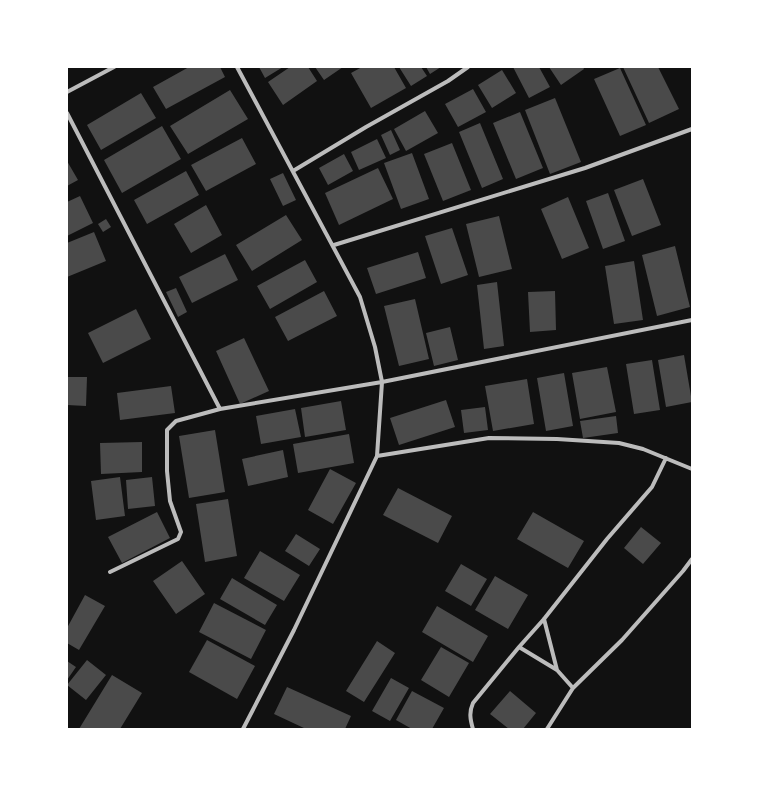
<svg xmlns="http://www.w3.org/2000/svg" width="759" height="796" font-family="Ubuntu,sans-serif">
  <rect width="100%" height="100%" fill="#111"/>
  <!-- building -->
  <path fill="#4a4a4a" d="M189,67h31l5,10 -59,32 -13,-22z
    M259,67h24l-18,11z
    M290,67h18l9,14 -34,24 -15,-23z
    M315,67h28l-19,13z
    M362,67h32l12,21 -35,20 -20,-35z
    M399,67h22l6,9 -16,10z
    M426,67h15l-11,7z
    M513,67h26l11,20 -21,11z
    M549,67h34l1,2 -23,16z
    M623,67h35l21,42 -30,14z
    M620,68l26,57 -26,11 -26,-57z
    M502,70l14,23 -24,15 -14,-23z
    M473,89l13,23 -28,15 -13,-23z
    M230,90l18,29 -60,35 -18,-28z
    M141,93l15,25 -55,32 -14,-25z
    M555,98l26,64 -31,12 -25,-64z
    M425,111l13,22 -32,18 -12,-22z
    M520,112l23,56 -27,11 -23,-56z
    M480,123l23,56 -21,9 -23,-56z
    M162,126l19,33 -59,34 -18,-33z
    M391,130l9,20 -10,5 -9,-20z
    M242,138l14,26 -50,27 -15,-26z
    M377,139l9,19 -27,12 -8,-18z
    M452,143l19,47 -28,11 -19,-47z
    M412,153l17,46 -28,10 -17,-46z
    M344,154l9,17 -25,14 -9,-17z
    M67,161l11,19 -11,6z
    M378,168l15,31 -54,26 -14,-32z
    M186,171l13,24 -52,29 -13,-24z
    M283,173l13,27 -13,6 -13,-27z
    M643,179l18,46 -29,11 -18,-46z
    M608,193l17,48 -22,8 -17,-48z
    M80,196l13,27 -26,13v-34z
    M568,197l21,51 -27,11 -21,-50z
    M206,205l16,30 -31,18 -17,-29z
    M286,215l16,25 -50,31 -16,-26z
    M499,216l13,53 -33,8 -13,-53z
    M106,219l5,8 -8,5 -5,-8z
    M452,228l16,47 -27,9 -16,-48z
    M94,232l12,29 -39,16v-34z
    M675,246l15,61 -33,9 -15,-61z
    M418,252l8,26 -50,16 -9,-26z
    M225,254l13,26 -46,23 -13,-26z
    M305,260l12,22 -47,27 -13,-23z
    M634,261l9,59 -29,4 -9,-58z
    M497,282l7,64 -20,3 -7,-64z
    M176,288l11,24 -9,5 -12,-25z
    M324,291l13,25 -49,25 -13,-24z
    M555,291l1,39 -26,2 -2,-40z
    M415,299l14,60 -30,7 -15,-60z
    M136,309l15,30 -48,24 -15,-30z
    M450,327l8,33 -24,6 -8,-33z
    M244,338l25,53 -29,13 -24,-53z
    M684,355l8,47 -26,5 -8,-47z
    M652,360l8,50 -26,4 -8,-50z
    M607,367l9,45 -36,7 -8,-46z
    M564,373l9,53 -27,5 -9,-53z
    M67,377h20l-1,29 -19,-1z
    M527,379l7,45 -41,7 -8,-45z
    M171,386l4,27 -55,7 -3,-27z
    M446,400l9,27 -56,18 -9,-27z
    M341,401l5,29 -41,7 -4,-29z
    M485,407l3,23 -24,3 -3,-23z
    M295,409l6,28 -40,7 -5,-28z
    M616,416l2,17 -35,5 -3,-17z
    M215,430l10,62 -36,6 -10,-62z
    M349,434l5,29 -56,10 -5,-29z
    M142,442v30l-41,2 -1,-31z
    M283,450l5,27 -40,9 -6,-27z
    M330,469l26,14 -23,41 -25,-14z
    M120,477l5,39 -29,4 -5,-39z
    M152,477l3,29 -27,3 -2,-29z
    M398,488l54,28 -14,27 -55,-28z
    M228,499l9,57 -32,6 -9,-58z
    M157,512l13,26 -48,25 -14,-26z
    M533,512l51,29 -16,27 -51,-29z
    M641,527l20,16 -18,21 -19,-16z
    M296,534l24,15 -11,17 -24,-15z
    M260,551l40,24 -16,26 -40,-23z
    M182,561l23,33 -29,20 -23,-33z
    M461,564l26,15 -16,27 -26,-15z
    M495,576l33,19 -20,34 -33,-19z
    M232,578l45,27 -12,20 -45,-26z
    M85,595l20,11 -26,44 -12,-7v-15z
    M214,603l52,27 -15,29 -52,-27z
    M437,606l51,30 -15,26 -51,-30z
    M207,640l48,26 -18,33 -48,-27z
    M377,641l18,12 -31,49 -18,-11z
    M441,647l28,16 -20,34 -28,-17z
    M87,660l19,15 -20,25 -19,-15z
    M67,661l9,6 -9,13z
    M112,675l30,18 -22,36h-41z
    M391,678l18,10 -19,33 -18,-10z
    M287,687l64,29 -6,13h-39l-32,-15z
    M412,691l32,17 -12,21h-20l-16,-9z
    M510,691l26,22 -13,16h-14l-19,-15z"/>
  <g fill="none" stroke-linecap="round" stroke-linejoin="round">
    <!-- minor -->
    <path stroke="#bcbcbc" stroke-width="4" d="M237,67l123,230 15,50 7,35 -5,74 -83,174 -51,99
      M67,92l47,-25
      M67,113l153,296
      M293,171l73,-44 82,-46 20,-14
      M334,245l251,-77 107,-39
      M377,456l112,-18 68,1 62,4 24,6 49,20
      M110,572l68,-33 3,-7 -11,-31 -3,-30v-41l9,-9 44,-12 162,-27 310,-62
      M544,619l13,51
      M519,647l38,23 16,18
      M473,729c-3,-10 -4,-17 0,-26l46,-56 25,-28 63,-80 45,-52 14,-29
      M547,729l26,-41 49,-48 61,-69 9,-12"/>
  </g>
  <!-- border -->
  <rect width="759" height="796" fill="none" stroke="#ffffff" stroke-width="136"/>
</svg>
